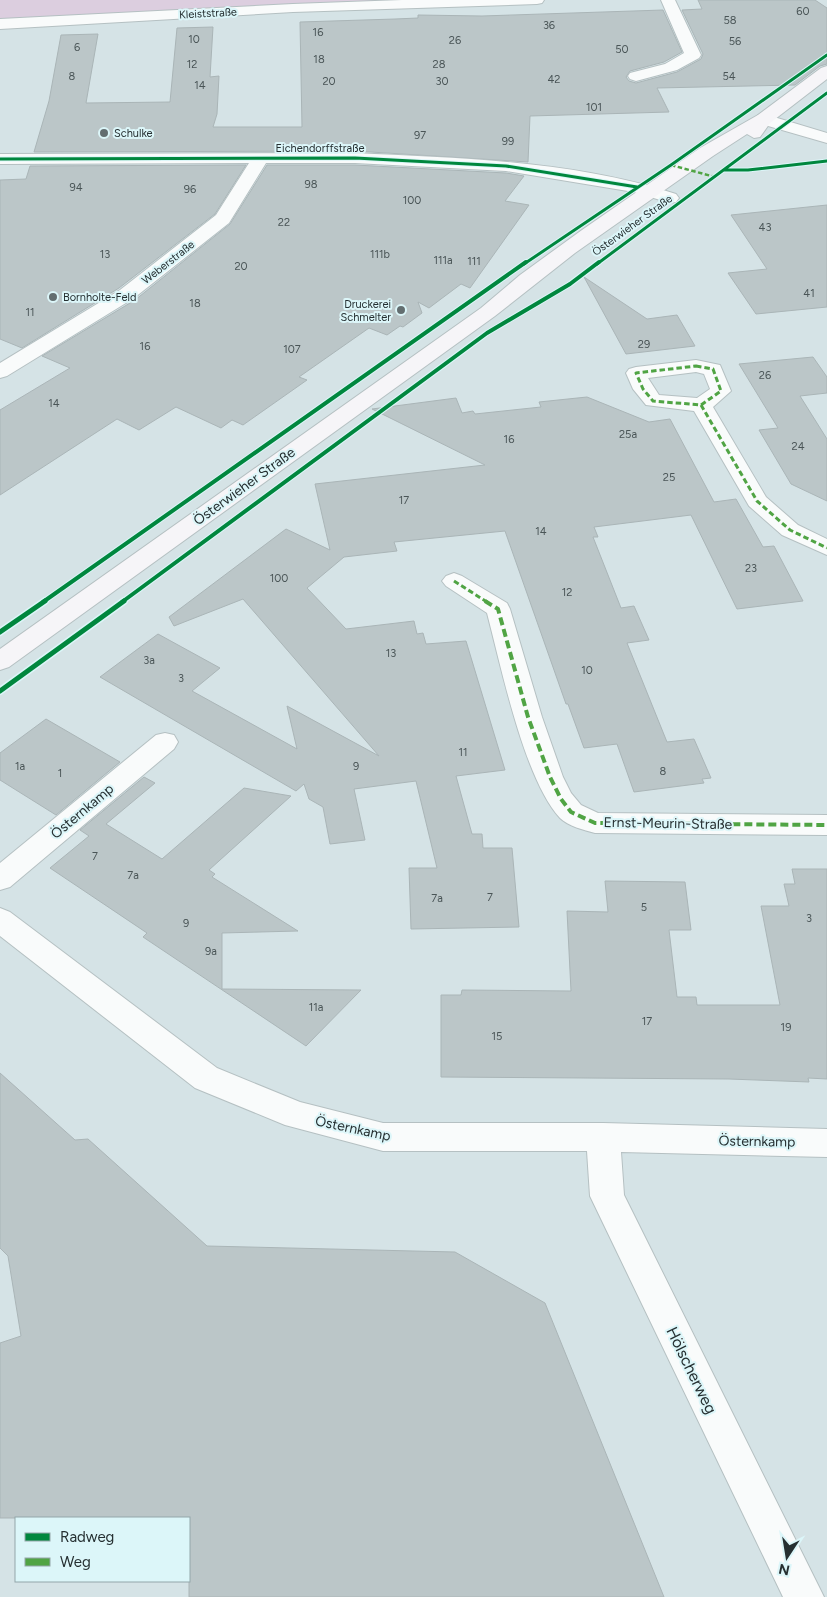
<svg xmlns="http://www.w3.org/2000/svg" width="827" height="1597" font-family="Figtree,sans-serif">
  <rect width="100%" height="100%" fill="#d5e3e6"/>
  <!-- green -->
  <path fill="#dccedf" d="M0,0h391l-391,20z"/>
  <!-- building -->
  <path fill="#bbc6c8" stroke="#aab5b7" d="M698,0h117l12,8v56l-7,2 -25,19 -138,3 12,24 -139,4 -2,46 -173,-11 -321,1 15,-51 12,-66 37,-1 -12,69 84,-1 7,-74 36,-1 -3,50 9,-1 -2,38 -4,13h89l-2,-105 95,-3 23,-1v-3l64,1 181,-6 19,42 -18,10 -34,9 -4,6 3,4 7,2 41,-11 24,-13 2,-5 -21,-44 20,-1z
    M246,165l-31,49 -96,74 -97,60 -22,-9v-159l26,-1 4,-13z
    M267,165h88l151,8 18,3 -19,25 24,4 -59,83 -9,-4 -32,24 -11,-6 4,11 -19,14 -3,-1 -13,9 -18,-7 -70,49 8,3 -64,45 -11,-5 -11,8 -45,-21 -37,23 -22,-11 -117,76v-85l70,-42 -28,-12 93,-56 95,-76z
    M827,205v102l-71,7 -28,-41 39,-4 -36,-54z
    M584,277l63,42 30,-4 18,31 -69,8z
    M813,357l14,20v16l-27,3 27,43v62l-36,-17 -32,-54 19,-2 -39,-64z
    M587,397l62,25 21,-3 44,83 22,-3 27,48 11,-1 29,55 -66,8 -46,-94 -97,12 4,10h-5l28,71 13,-2 15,34 -22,3 40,99 27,-3 17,39 -9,1 2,4 -70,9 -17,-48 -33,4 -16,-44h-2l-61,-173 -111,11 3,9 -53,6 -37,31 39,41 68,-8 3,13 6,-1 3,11 40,-3 39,129 -49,6 16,58h10l1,14h29l7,79 -108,2 -2,-61h28l-21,-87 -62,8 11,51 -35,4 -7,-37 -14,-8 -5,-15 -8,7 -196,-114 58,-43 62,34 -28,23 105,58 -10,-43 92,50 -136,-157 -69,27 -5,-9 117,-88 44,21 -15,-66 170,-19 -113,-56 84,-11 6,15 11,-2 2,3 66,-7 -2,-5z
    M46,719l74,43 -64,53 -56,-35v-27z
    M144,777l11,6 -49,41 56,35 82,-71 47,8 -82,74 6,4 -3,3 86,54 -76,2v56l139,1 -55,56 -163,-109 4,-4 -97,-65 39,-32 -9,-6z
    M792,869h35v210l-19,-1 1,4 -80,-3 -288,-2v-82h20l1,-5 109,1 -4,-80 41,1 -3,-31 80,1 6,48h-22l8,67h19l1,8h83l-19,-99h28l-5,-22h11z
    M0,1073l75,67 13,-1 119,107 248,6 90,51 119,294h-475v-79h-189v-175l21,-7 -13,-80 -8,-8z"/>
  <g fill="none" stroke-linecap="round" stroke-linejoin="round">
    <!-- street casing -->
    <g stroke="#b5c0c2" stroke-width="2">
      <path id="street" d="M402,0h142l-2,3 -5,1 -244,8 -293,17v-10l293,-15z
        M661,0h14l26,55 -2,3 -22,12 -41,11 -6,-2 -2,-3 2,-3 35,-9 19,-11z
        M764,114l63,19v10l-69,-20 -2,-4 2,-4z
        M355,153c106,5 220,8 321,41l3,4 -3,4 -6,1 -36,-11 -128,-21 -151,-8h-89l-37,60 -95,75 -127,78 -7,2v-15l120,-73 96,-75 33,-52 -249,1v-10z
        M696,360l24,5 11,26 -18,16 53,90 32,28 29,14v16l-45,-20 -33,-29 -55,-95 -48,-6 -13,-16 -7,-16 3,-4 7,-2zM696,372l8,2 6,15 -13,9 -38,-3 -11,-17z
        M454,573l8,3 45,27 3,6 32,108 21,60 8,16 10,12 17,8 229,2v20l-232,-2c-11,-3 -27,-7 -35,-15 -36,-39 -59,-152 -73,-205l-41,-27 -4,-5 4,-5z
        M165,733l9,2 4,7 -4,7 -164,138 -10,3v-27l156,-128z
        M0,908l10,4 207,156 83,34 83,21h220l224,6v28l-206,-5 3,43 200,402h-41l-193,-401 -3,-45h-204l-98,-26 -90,-37 -195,-152z"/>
    </g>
    <!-- secondary casing -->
    <g stroke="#b5c0c2" stroke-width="2">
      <path id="secondary" d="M827,66v13l-57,44 -10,14 -6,1 -7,-4 -34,22 -138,97 -80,63 -486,351 -9,3v-21l481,-341 39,-33 62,-45 118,-82 58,-33 63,-47z"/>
    </g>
    <!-- street -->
    <use href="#street" fill="#f9fbfb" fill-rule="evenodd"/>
    <!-- secondary -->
    <use href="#secondary" fill="#f6f5f8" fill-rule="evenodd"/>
    <!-- quiet-far2 -->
    <path stroke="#50a444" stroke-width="2.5" stroke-dasharray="4.5 2.5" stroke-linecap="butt" d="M671,165l44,12"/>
    <!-- quiet-far1 -->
    <path stroke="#50a444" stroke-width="3" stroke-dasharray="5.5 3" stroke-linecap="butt" d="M696,366l17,3 8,22 -20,14 -48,-4 -10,-12 -7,-16z
      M701,405l56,96 33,29 37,18
      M454,581l33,21"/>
    <!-- quiet -->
    <path stroke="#50a444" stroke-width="4" stroke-dasharray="8 4" stroke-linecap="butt" d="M485,601l13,8 30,108 22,60 11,22 10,13 24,11 232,2"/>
    <!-- cycleway-far2 casing -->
    <g stroke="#dcf6f9" stroke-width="5">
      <path id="cycleway-far2" d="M0,159l355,-1 151,8 131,21
        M725,170h23l79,-9
        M524,264l147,-99 156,-110
        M597,264l230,-171"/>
    </g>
    <!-- cycleway-far1 casing -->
    <g stroke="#dcf6f9" stroke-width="6">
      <path id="cycleway-far1" d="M43,602l483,-340
        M122,602l365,-269 83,-49 29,-22"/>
    </g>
    <!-- cycleway casing -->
    <g stroke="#dcf6f9" stroke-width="8">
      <path id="cycleway" d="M0,632l45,-31
        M0,691l124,-90"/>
    </g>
    <!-- cycleway-far2 -->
    <use href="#cycleway-far2" stroke="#00873e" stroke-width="3"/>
    <!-- cycleway-far1 -->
    <use href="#cycleway-far1" stroke="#00873e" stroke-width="4"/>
    <!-- cycleway -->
    <use href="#cycleway" stroke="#00873e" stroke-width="5"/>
  </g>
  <!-- markers -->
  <g fill="#636e70" stroke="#dcf6f9" stroke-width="2">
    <circle cx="104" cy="133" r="5"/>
    <circle cx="53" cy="297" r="5"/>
    <circle cx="401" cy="310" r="5"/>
  </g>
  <g text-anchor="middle" stroke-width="4" stroke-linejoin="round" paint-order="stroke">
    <!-- number labels -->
    <g font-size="11" fill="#4a5557">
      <text x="803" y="15">60</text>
      <text x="730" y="24">58</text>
      <text x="549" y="29">36</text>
      <text x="318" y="36">16</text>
      <text x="194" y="43">10</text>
      <text x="455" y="44">26</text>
      <text x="735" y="45">56</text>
      <text x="77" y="51">6</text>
      <text x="622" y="53">50</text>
      <text x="319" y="63">18</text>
      <text x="192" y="68">12</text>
      <text x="439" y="68">28</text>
      <text x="72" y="80">8</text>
      <text x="729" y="80">54</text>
      <text x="554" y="83">42</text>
      <text x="329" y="85">20</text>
      <text x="442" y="85">30</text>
      <text x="200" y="89">14</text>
      <text x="594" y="111">101</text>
      <text x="420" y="139">97</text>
      <text x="508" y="145">99</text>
      <text x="311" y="188">98</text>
      <text x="76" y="191">94</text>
      <text x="190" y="193">96</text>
      <text x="412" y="204">100</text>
      <text x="284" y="226">22</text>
      <text x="765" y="231">43</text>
      <text x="105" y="258">13</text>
      <text x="380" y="258">111b</text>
      <text x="443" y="264">111a</text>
      <text x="474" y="265">111</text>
      <text x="241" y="270">20</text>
      <text x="809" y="297">41</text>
      <text x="195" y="307">18</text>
      <text x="30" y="316">11</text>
      <text x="644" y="348">29</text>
      <text x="145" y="350">16</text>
      <text x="292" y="353">107</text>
      <text x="765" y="379">26</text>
      <text x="54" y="407">14</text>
      <text x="628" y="438">25a</text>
      <text x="509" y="443">16</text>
      <text x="798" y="450">24</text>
      <text x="669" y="481">25</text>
      <text x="404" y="504">17</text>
      <text x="541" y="535">14</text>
      <text x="751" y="572">23</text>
      <text x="279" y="582">100</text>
      <text x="567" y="596">12</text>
      <text x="391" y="657">13</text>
      <text x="149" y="664">3a</text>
      <text x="587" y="674">10</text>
      <text x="181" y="682">3</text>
      <text x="463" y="756">11</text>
      <text x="20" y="770">1a</text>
      <text x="356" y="770">9</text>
      <text x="663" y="775">8</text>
      <text x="60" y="777">1</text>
      <text x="95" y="860">7</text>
      <text x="133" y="879">7a</text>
      <text x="490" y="901">7</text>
      <text x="437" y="902">7a</text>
      <text x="644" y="911">5</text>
      <text x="809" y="922">3</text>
      <text x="186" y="927">9</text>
      <text x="211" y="955">9a</text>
      <text x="316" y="1011">11a</text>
      <text x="647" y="1025">17</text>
      <text x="786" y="1031">19</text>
      <text x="497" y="1040">15</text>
    </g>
    <!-- far-street labels -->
    <g font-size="11" fill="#252f31" stroke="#dcf6f9">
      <text transform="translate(208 13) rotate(-3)" y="4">Kleiststraße</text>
      <text x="320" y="152">Eichendorffstraße</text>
      <text transform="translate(632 225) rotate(-36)" y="4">Österwieher Straße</text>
      <text transform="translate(168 262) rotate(-38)" y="4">Weberstraße</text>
    </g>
    <!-- far-poi labels -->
    <g font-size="11" fill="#252f31" stroke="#dcf6f9" text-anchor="start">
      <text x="114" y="137">Schulke</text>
      <text x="63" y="301">Bornholte-Feld</text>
      <text x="391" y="308" text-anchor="end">Druckerei<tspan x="391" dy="13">Schmelter</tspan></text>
    </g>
    <!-- street labels -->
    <g font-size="14" fill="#252f31" stroke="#dcf6f9">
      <text transform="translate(244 486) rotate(-36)" y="5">Österwieher Straße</text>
      <text transform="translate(82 811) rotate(-40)" y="5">Östernkamp</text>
      <text transform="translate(668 823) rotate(1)" y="5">Ernst-Meurin-Straße</text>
      <text transform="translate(353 1128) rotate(12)" y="5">Östernkamp</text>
      <text transform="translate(757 1141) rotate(1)" y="5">Östernkamp</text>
    </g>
    <!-- near-street labels -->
    <g font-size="16" fill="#252f31" stroke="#dcf6f9">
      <text transform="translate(692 1370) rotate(64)" y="6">Hölscherweg</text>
    </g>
  </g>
  <!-- legend -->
  <rect x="15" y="1517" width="175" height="65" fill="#dcf6f9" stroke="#93a6a9"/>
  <rect x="25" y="1533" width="25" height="8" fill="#00873e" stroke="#93a6a9"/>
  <text x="60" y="1542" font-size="15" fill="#252f31">Radweg</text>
  <rect x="25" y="1558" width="25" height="8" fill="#50a444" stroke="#93a6a9"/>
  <text x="60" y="1567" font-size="15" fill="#252f31">Weg</text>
  <!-- north arrow -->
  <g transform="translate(787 1557) rotate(192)" stroke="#dcf6f9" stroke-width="4" paint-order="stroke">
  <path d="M0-4L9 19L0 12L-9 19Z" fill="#252f31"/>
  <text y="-8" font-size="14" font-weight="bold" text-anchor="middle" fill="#252f31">N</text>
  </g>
</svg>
